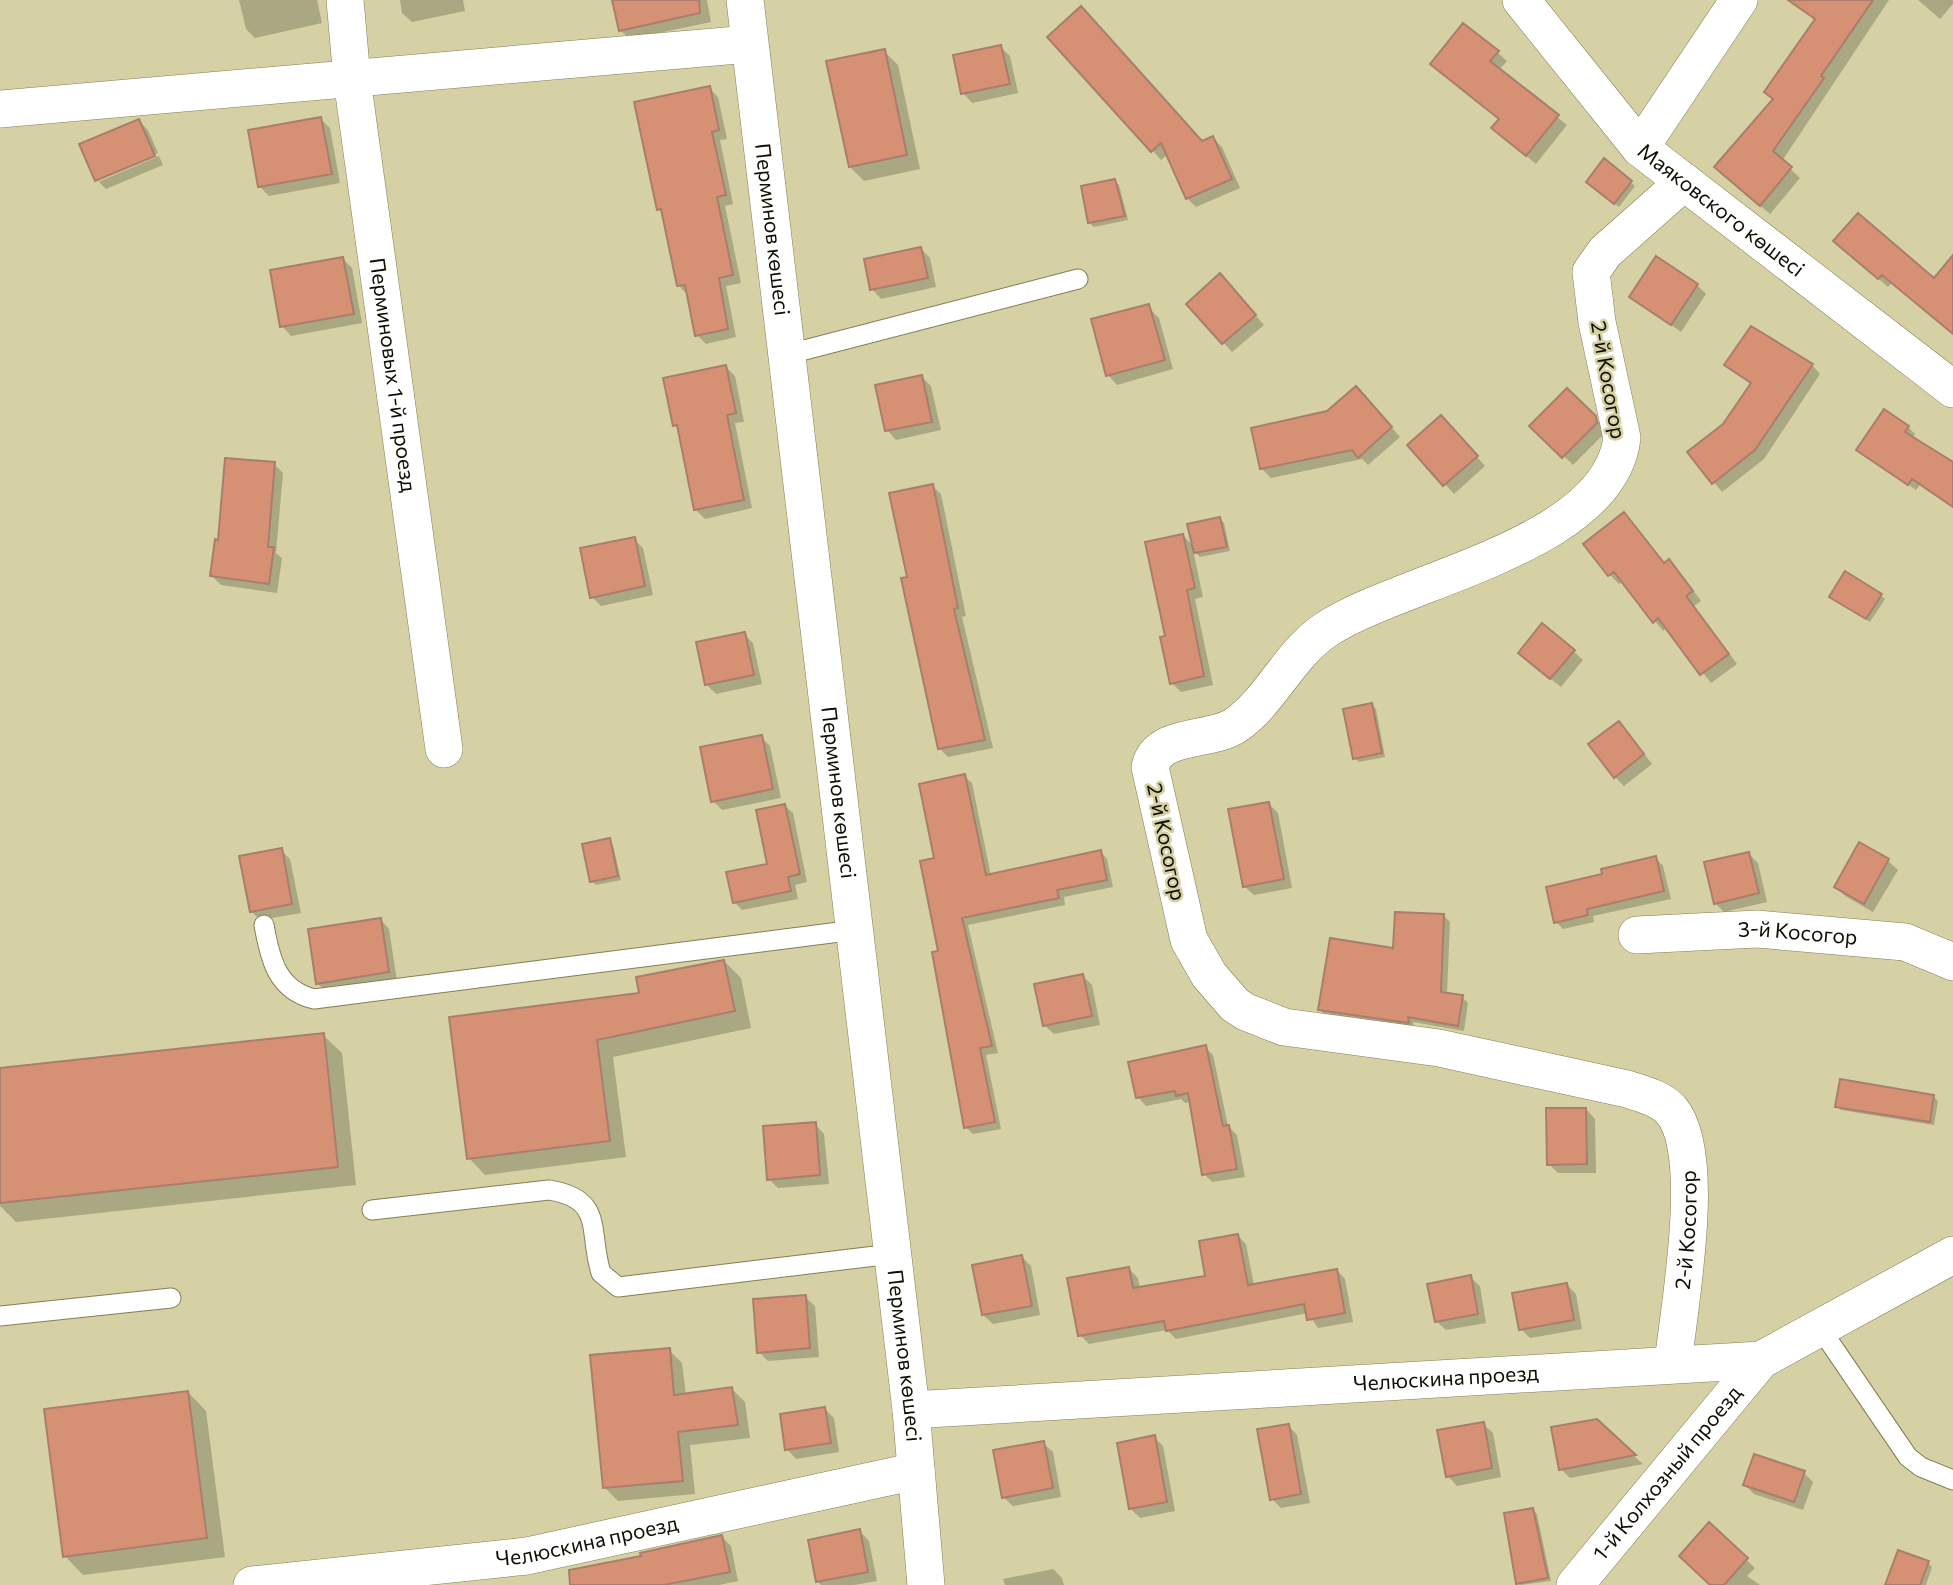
<svg xmlns="http://www.w3.org/2000/svg" width="1953" height="1585" font-family="Commissioner,sans-serif">
  <rect width="100%" height="100%" fill="#d5d1a4"/>
  <!-- shadow -->
  <path fill="#0003" d="M239,0h78l5,23 -67,15 -9,-9z
    M400,0h63l2,11 -53,11 -10,-9z
    M614,0h93l4,22 -81,17 -10,-9z
    M1825,0h64l-107,161 18,17 -30,36 -44,-38 48,-75 -8,-9 51,-72z
    M1918,0h35v4l-13,15z
    M1050,37l152,106 11,-5 9,9 18,41 -44,19 -9,-9 -19,-44 -7,6z
    M1001,47l9,9 8,37 -46,10 -9,-10z
    M884,51l14,14 22,104 -56,12 -14,-14z
    M1497,52l10,9 -8,9 68,55 -31,39 -43,-36 7,-8 -67,-56z
    M709,88l9,9 9,42 -7,1 13,64 -8,2 16,77 -15,3 10,51 -30,7 -9,-9 -10,-41 -9,-9 -14,-71 -6,-5z
    M321,119l9,9 10,55 -71,13 -9,-9z
    M139,121l9,9 10,23 -60,25v4l61,-26 4,9 -57,24 -9,-9z
    M1605,161l30,25 -16,21 -27,-21z
    M1114,181l5,4 9,35 -34,7 -5,-4z
    M920,248l10,10 6,29 -55,12 -9,-10z
    M1845,250l89,30 19,-1v55l-61,-51 -4,4z
    M343,259l9,9 10,55 -71,13 -9,-10z
    M1229,285l35,40 -32,27 -44,-48z
    M1697,285l9,9 -25,38 -50,-36z
    M1150,309l9,9 14,51 -56,16 -9,-10z
    M1727,365h85l8,9 -56,85 -42,33 -33,-40 36,-27 27,-40z
    M726,367l9,9 9,46 -9,1 17,85 -47,11 -9,-9 -16,-80 -6,-5z
    M922,377l9,9 10,44 -45,10 -9,-10z
    M1567,390l38,38 1,4 -33,33 -41,-40z
    M1365,397l35,40 -32,28 -6,-6 -91,19 -10,-10 67,-55z
    M1450,426l35,40 -31,28 -45,-49z
    M1908,427l7,7 -3,4 41,27v42l-33,-22 -4,5 -57,-41z
    M274,464l9,9 -7,80 6,5 -5,35 -56,-8 -9,-9 7,-34z
    M932,486l9,8 25,122 -4,1 31,131 -45,9 -9,-9 -30,-170z
    M1624,515l41,49 3,-3 10,9 23,31 -7,5 43,58 -26,19 -44,-56 -4,4 -40,-50 -4,3 -9,-9z
    M1220,519l4,4 6,28 -30,6 -7,-7 10,47 -8,2 18,86 -32,7 -9,-9 11,-148 11,12z
    M634,539l9,9 10,47 -52,11 -9,-9z
    M1880,595l5,4 -15,23 -35,-22z
    M744,634l9,9 9,41 -46,10 -9,-9z
    M1573,651l10,9 -22,27 -32,-25z
    M1372,705l4,4 9,48 -26,5 -4,-4z
    M1628,733l24,31 -28,22 -9,-9z
    M761,737l9,9 11,52 -59,12 -9,-9z
    M964,776l8,7 19,93 109,-25 7,8 6,28 -49,10 1,8 -97,20 30,128 -12,2 15,74 -28,5 -7,-7 -26,-175 -4,-93z
    M1269,804l9,9 14,75 -38,7 -10,-9z
    M785,806l8,7 14,69 -12,3 3,14 -56,11 -8,-8 35,-36z
    M609,840l4,5 8,35 -25,5 -4,-4z
    M1860,844l28,17 10,9 -25,42 -28,-16 -9,-9z
    M281,850l9,9 11,54 -41,7 -9,-9z
    M1749,854l9,9 9,39 -43,10 -9,-9z
    M1656,858l7,8 8,33 -78,17 1,6 -31,7 -7,-7 48,-47z
    M1444,916l6,6 -3,72 15,3 6,6 -4,28 -51,-9 1,6 -88,-12 -6,-6z
    M380,919l9,10 8,52 -70,11 -10,-9z
    M724,961l17,17 10,50 -138,29 13,100 -141,18 -16,-17 172,-163z
    M1083,976l9,9 8,40 -46,9 -10,-9z
    M323,1035l19,18 14,132 -340,37 -16,-16v-136z
    M1205,1047l8,8 15,71 9,9 8,42 -33,5 -8,-8 -12,-72 -7,1 -4,-4 -35,7 -8,-9z
    M1934,1097l4,4 -4,24 -93,-15 -4,-4z
    M1586,1109l9,10 1,54h-38l-9,-9z
    M815,1124l9,10 5,50 -51,4 -9,-9z
    M1238,1236l8,8 8,41 83,-15 8,9 8,43 -35,6 -10,-15 -132,26 -9,-9 -78,14 -9,-9 49,-66 9,9 2,11 67,-12z
    M1022,1257l9,9 9,49 -47,9 -10,-9z
    M1470,1277l10,9 6,37 -40,7 -10,-9z
    M1567,1285l9,9 6,35 -52,9 -9,-9z
    M805,1297l10,9 4,51 -51,4 -9,-9z
    M669,1350l13,13 4,32 45,-7 14,14 5,36 -60,7 5,49 -77,7 -13,-13z
    M188,1392l18,19 19,146 -142,18 -18,-19z
    M825,1409l9,9 5,34 -43,7 -9,-10z
    M1597,1421l38,36 8,7 -73,14 -9,-9z
    M1483,1424l10,9 8,44 -44,9 -9,-10z
    M1288,1425l9,10 13,68 -29,5 -9,-9z
    M1154,1437l9,9 12,65 -35,7 -9,-9z
    M1043,1443l10,9 8,45 -48,9 -10,-9z
    M1804,1473l9,9 -10,28 -49,-16 -9,-9z
    M1533,1509l4,5 14,67 -31,4 -2,-2z
    M1709,1525l46,43 -8,8 13,9h-48z
    M860,1531l9,10 8,40 -23,4h-33l-4,-4z
    M722,1537l9,9 7,35 -19,4h-139l63,-27z
    M1928,1563l4,4 -6,18h-40z
    M1053,1569l9,9 2,7h-59l-2,-6z"/>
  <!-- building -->
  <path fill="#d69175" stroke="#a97e6d" stroke-width="2" d="M612,0h87l1,13 -81,18z
    M1788,0h85l-52,76 3,2 -51,73 19,16 -32,39 -46,-39 59,-68 -9,-7 51,-73z
    M1081,6l121,135 11,-5 19,43 -46,20 -25,-56 -10,9 -104,-115z
    M1463,23l36,28 -9,10 69,54 -33,41 -35,-28 8,-9 -69,-55z
    M1001,45l9,39 -49,10 -8,-39z
    M885,49l22,106 -58,12 -23,-106z
    M710,86l9,44 -7,2 14,63 -9,2 16,78 -14,3 9,51 -33,7 -10,-51 -8,1 -16,-77 -4,1 -23,-108z
    M321,117l11,57 -74,13 -10,-57z
    M139,119l16,37 -60,25 -16,-37z
    M1604,158l28,23 -18,23 -28,-22z
    M1115,179l10,37 -37,7 -7,-37z
    M1858,213l76,65 19,-23v79l-71,-59 -4,4 -45,-38z
    M921,247l7,31 -58,12 -6,-31z
    M1656,256l42,28 -27,41 -42,-28z
    M343,257l11,57 -74,13 -10,-57z
    M1220,273l36,42 -34,29 -36,-40z
    M1149,304l16,56 -59,16 -15,-57z
    M1751,326l62,38 -58,86 -43,34 -25,-32 36,-28 28,-41 -27,-18z
    M726,365l10,48 -9,2 17,85 -50,10 -17,-85 -4,1 -10,-48z
    M922,375l10,47 -47,9 -10,-46z
    M1356,386l36,41 -34,31 -6,-8 -92,19 -9,-41 76,-17z
    M1567,388l29,28 1,7 -35,35 -33,-32z
    M1884,409l25,17 -4,6 48,30v45l-41,-28 -4,6 -52,-35z
    M1441,415l37,41 -35,30 -36,-41z
    M225,458l50,4 -7,85h6l-5,37 -59,-8 5,-37 3,1z
    M933,484l25,124 -4,1 31,131 -47,9 -37,-171 6,-1 -18,-84z
    M1624,512l40,51 5,-4 24,32 -7,5 43,58 -29,21 -42,-57 -5,5 -39,-51 -6,4 -25,-32z
    M1220,517l7,30 -33,6 -7,-29z
    M1183,534l12,54 -8,2 17,86 -34,8 -10,-47 5,-1 -20,-94z
    M635,537l10,49 -55,12 -10,-50z
    M1845,571l37,23 -16,25 -37,-22z
    M1542,623l33,27 -25,29 -32,-26z
    M745,632l9,43 -49,10 -9,-43z
    M1372,703l10,50 -29,6 -10,-50z
    M1619,721l25,33 -30,24 -26,-34z
    M762,735l11,54 -62,13 -11,-55z
    M965,774l21,101 115,-25 6,30 -50,10 2,8 -97,20 30,128 -12,2 15,74 -31,6 -32,-176 6,-1 -18,-90 14,-3 -15,-74z
    M1269,802l15,77 -41,8 -15,-78z
    M785,804l15,70 -12,3 3,14 -58,12 -7,-31 41,-8 -11,-54z
    M610,838l8,38 -28,6 -8,-38z
    M1859,842l30,17 -25,45 -30,-17z
    M282,848l10,56 -42,8 -11,-56z
    M1749,852l10,41 -45,11 -10,-42z
    M1656,856l8,35 -77,18 1,6 -34,8 -8,-36 56,-13 -1,-5z
    M1395,912l49,2 -3,78 22,3 -5,31 -50,-9 1,6 -91,-13 12,-72 63,10z
    M381,918l8,54 -73,12 -8,-55z
    M724,960l11,51 -138,29 13,101 -143,18 -18,-142 190,-24 -3,-16z
    M1083,974l9,42 -49,10 -9,-42z
    M324,1033l14,134 -338,36v-135z
    M1206,1045l17,81 6,-1 8,44 -35,6 -14,-82 -12,3 -1,-5 -39,7 -8,-36z
    M1840,1079l94,16 -4,27 -95,-15z
    M1546,1108h40l1,56 -40,1z
    M816,1122l4,53 -53,5 -4,-54z
    M1238,1234l10,51 89,-16 8,44 -38,7 -3,-16 -138,27 -2,-10 -86,15 -11,-58 62,-11 4,21 72,-12 -6,-35z
    M1022,1255l10,51 -50,9 -10,-50z
    M1471,1275l7,39 -43,8 -8,-38z
    M1567,1283l7,37 -55,10 -7,-37z
    M806,1295l4,53 -53,5 -4,-54z
    M670,1348l4,47 58,-8 6,38 -60,7 5,49 -80,7 -13,-133z
    M188,1391l19,147 -144,19 -19,-148z
    M825,1407l6,36 -46,7 -5,-36z
    M1597,1419l39,36 -77,15 -8,-43z
    M1484,1422l8,46 -46,9 -9,-47z
    M1289,1424l12,70 -31,6 -13,-71z
    M1155,1435l12,67 -38,7 -12,-66z
    M1044,1441l9,47 -51,10 -9,-48z
    M1754,1454l51,17 -11,31 -51,-17z
    M1533,1508l15,70 -32,6 -12,-71z
    M1709,1522l39,36 -24,27h-14l-31,-29z
    M860,1529l8,43 -52,10 -8,-42z
    M722,1535l8,37 -66,13h-94l-1,-15 72,-14 -1,-3z
    M1898,1550l31,11 -9,24h-35z"/>
  <g fill="none" stroke-linecap="round" stroke-linejoin="round">
    <!-- service casing -->
    <g stroke="#837f55" stroke-width="21">
      <path id="service" d="M789,354l289,-75
        M264,925c6,34 13,65 50,74l541,-69
        M372,1210l177,-20c56,9 39,41 52,83l17,14 274,-33
        M0,1316l171,-18
        M1820,1328l88,129 13,10 32,13"/>
    </g>
    <!-- minor casing -->
    <g stroke="#837f55" stroke-width="38">
      <g id="minor">
        <path id="s1" d="M345,0l7,79 92,670"/>
        <path id="s2" d="M745,0l166,1410 15,175"/>
        <path id="s3" d="M1521,0l119,148 313,241"/>
        <path d="M0,109l749,-65"/>
        <path d="M1640,148l99,-148"/>
        <path id="s4" d="M1637,935l120,-6 148,13 48,20"/>
        <path id="s5" d="M1673,1364c6,-57 35,-211 -2,-254 -11,-12 -29,-16 -44,-21l-188,-41 -155,-21 -38,-15 -11,-7 -26,-30 -20,-35 -39,-173c8,-35 62,-25 86,-42 34,-23 53,-71 91,-96 77,-50 282,-83 295,-191l-25,-116 -6,-50 14,-20 79,-70"/>
        <path id="s6" d="M911,1410l850,-50 192,-105"/>
        <path id="s7" d="M252,1585l275,-29 389,-85"/>
        <path id="s8" d="M1575,1585l186,-225"/>
      </g>
    </g>
    <!-- service -->
    <use href="#service" stroke="#fff" stroke-width="19"/>
    <!-- minor -->
    <use href="#minor" stroke="#fff" stroke-width="37"/>
  </g>
  <g text-anchor="middle" stroke-width="5" stroke-linejoin="round" paint-order="stroke">
    <!-- street labels -->
    <g font-size="21" fill="#100e01" stroke="#d5d1a4">
      <text dy="7" stroke="none"><textPath href="#s3" startOffset="292">Маяковского көшесі</textPath></text>
      <text dy="7" stroke="none"><textPath href="#s2" startOffset="231">Перминов көшесі</textPath></text>
      <text dy="7" stroke="none"><textPath href="#s1" startOffset="378">Перминовых 1-й проезд</textPath></text>
      <text transform="translate(1608 380) rotate(80)" y="7">2-й Косогор</text>
      <text dy="7" stroke="none"><textPath href="#s2" startOffset="798">Перминов көшесі</textPath></text>
      <text transform="translate(1166 842) rotate(78)" y="7">2-й Косогор</text>
      <text dy="7" stroke="none"><textPath href="#s4" startOffset="161">3-й Косогор</textPath></text>
      <text dy="7" stroke="none"><textPath href="#s5" startOffset="135">2-й Косогор</textPath></text>
      <text dy="7" stroke="none"><textPath href="#s2" startOffset="1365">Перминов көшесі</textPath></text>
      <text dy="7" stroke="none"><textPath href="#s6" startOffset="536">Челюскина проезд</textPath></text>
      <text dy="7" stroke="none"><textPath href="#s8" startOffset="145">1-й Колхозный проезд</textPath></text>
      <text dy="7" stroke="none"><textPath href="#s7" startOffset="338">Челюскина проезд</textPath></text>
    </g>
  </g>
</svg>
